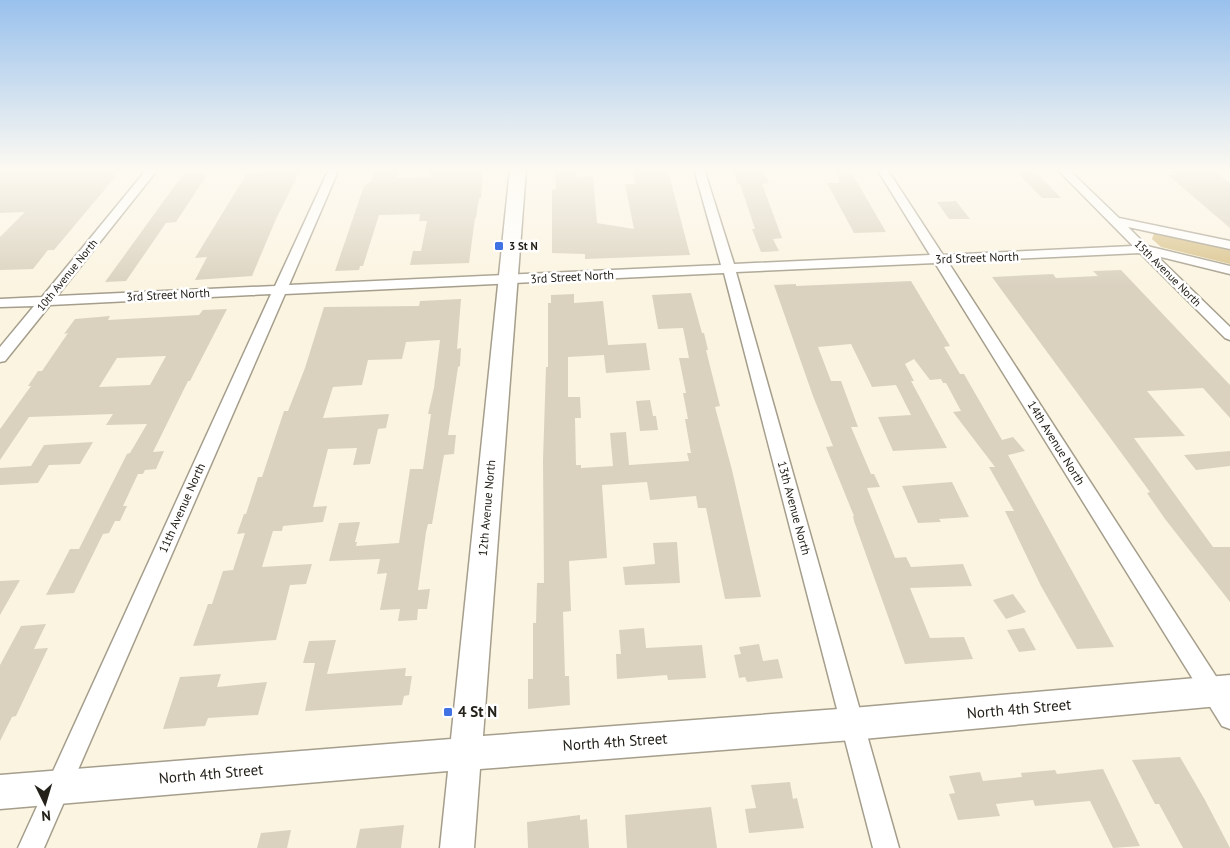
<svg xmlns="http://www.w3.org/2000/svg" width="1230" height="848" font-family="'PT Sans',sans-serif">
  <rect width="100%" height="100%" fill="#fbf4e1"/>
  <!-- green -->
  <path fill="#d9c28a" d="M1154,233l76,16v15l-69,-17 -9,-8z"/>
  <!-- building -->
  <path fill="#dad2bf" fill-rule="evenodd" d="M0,169h120l-6,7h2l-62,74h-6l-15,19 -33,1v-33l25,-25 -25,1z
    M301,169l-25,50 -24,57 -57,4 12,-23 -12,1 52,-85z
    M375,169h25l-3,9 33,-1 2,-8h51l-2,29h-2l-3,20h-1l-6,45 -59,2 3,-14h8l6,-30h-8l1,-7 -41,1 -16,51h-3l-1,4 -24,1 29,-85 7,-5z
    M555,169h16v2h5l1,6 16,-1 4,47 37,6 -9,-45h10l-2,-15 35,2 22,84 -105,4v-5l-33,-1v-63l4,-1z
    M732,169h31l6,14 -7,1 20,54 -9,1 6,12 -18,1 -9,-23h3l-15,-45h-2z
    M1014,169h19l28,29h-19z
    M1212,169l18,14v45l-62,-53h7l-5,-4z
    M184,173h20l-1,2h4l-31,47 -10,1 -40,58 -21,1z
    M838,173l15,2 33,57 -32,1 -27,-50h12z
    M956,201l14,18h-21l-12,-17z
    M1121,270l109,115v33l-27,-30 -56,3 38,45 -51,2 79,109h17v55l-65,-83 -18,-26 3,-1 -158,-215 61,-3 3,4 42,-2 -5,-5z
    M911,281l39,65 -6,1 16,27h4l38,66 11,-3 12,14 -17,4 106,192 -37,2 -36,-63 -36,-75h9l-25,-44h6l-42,-55 8,-1 -15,-28h-3l-2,-4 -11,1 -16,-21 -9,5 9,17h-3l36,67 -54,3 -15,-34 33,-2 -15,-30 -24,2 -21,-43 -33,3 13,34h10l17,46h-7l20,47h3l6,13 -13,1 28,70 11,-1 5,10 52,-3 9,22 -62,2 20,50 34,-1 9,22 -68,5 -51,-143 -1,-5h1l-28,-69 7,-1 -20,-50 -39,-111 22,-1v2z
    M691,293l11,40h2l4,17h-2l14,56 -5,1 17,63 29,127 -36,2 -19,-91h-8l-2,-12 -46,4 -3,-18 -45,3 5,73 -38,3 2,50 -8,1 2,64h4l1,29 -42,4v-30h5v-56h3l1,-40h7l-1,-123 3,-93h2v-64h3v-8l23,-1v9l29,-2 5,44 38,-2 4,27 -44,3 -2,-18 -36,2v40h12l1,21h-6l1,47h5v3l32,-2 -3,-33 16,-1 3,33 60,-4 -2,-8h4l-6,-34h3l-5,-26h3l-7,-35h10l-6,-30 -25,1 -6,-34z
    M461,299l-4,50 4,-1 -1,18 -2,1 -10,68h8l-2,19 -10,1 -12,69h-4l-2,8 -8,58 12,-1 -3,20h-9l-1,11 -19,1 2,-12 -20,1 7,-37 -10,1 3,-15 -51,2 10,-38 21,-1 -5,20h2l-1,4 43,-3 11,-74h13l8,-55h-3l6,-26 6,-48 -34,2 -4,17 -34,1 -6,25 -29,2 -10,31 66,-4 -3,14 -8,1 -8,35 -17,1 4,-17 -29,1 -15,58 14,-1 -4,16 -40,4 -1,5h-9l-11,36 50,-3 -6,20 -16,1 -14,55 -83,6 15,-42h4l11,-33 10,-1 12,-37 -8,1 7,-20h2l12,-37h4l22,-66h4l17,-43 19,-61 95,-1 1,-5z
    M227,309l-37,72h-2l-35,71 11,-1 -8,18 -11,1 -2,4h-5l-15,32h4l-7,15h-5l-6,12 -6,1 -29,59 -28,2 24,-46h9l48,-95 3,-1 17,-29 -41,1 7,-11 -84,3 -29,43v-31l31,-43h-3l10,-15h4l26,-38 -4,1 11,-15 35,-3 -2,4 91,-5 4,-5zM166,356l-16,29 -51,2 18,-29z
    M650,400l3,16h3l2,14 -18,1 -4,-30z
    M93,442l-13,22 -31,1 -11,18 -38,2v-17l31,-2 13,-21z
    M1230,451v15l-34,4 -12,-15z
    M952,482l17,35 -30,2 2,3 -23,1 -16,-37z
    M677,542l3,41 -55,2 -2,-18 32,-3 -2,-21z
    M20,580l-20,35v-34z
    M1013,594l13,18 -20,7 -13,-19z
    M46,624l-12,25 14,-1 -32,68 -4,1 -12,24v-76l21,-39z
    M644,628l2,20 56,-3 4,33 -38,2 -1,-5 -50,4 -1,-25h5l-2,-24z
    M1024,628l12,22 -17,2 -12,-22z
    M336,640l-9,34 79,-6 -1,8h7l-3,19 -5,1 -2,9 -97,6 10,-48h-12l6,-22z
    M759,644l4,17 15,-2 5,19 -36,4 -2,-5 -6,1 -5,-23 7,-1 -2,-7z
    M221,674l-4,13 50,-5 -9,33 -50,3 -3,8 -42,3 17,-52z
    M1180,757l25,43 25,48h-47l-24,-44h-4l-23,-44z
    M1103,769l37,77 -27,2 -23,-47 -55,5 -2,-6 -37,4 4,12 -42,4 -9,-26 6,-1 -6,-17 31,-4 3,9 39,-4 -1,-4 34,-3 2,4z
    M790,782l3,17 4,-1 7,30 -55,5 -4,-24 11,-1 -5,-23z
    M711,807l6,41h-90l-2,-33z
    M580,815v5l7,-1 2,29h-61l-1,-26z
    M404,825l-3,23h-45l4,-19z
    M291,830l-4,18h-30l4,-15z"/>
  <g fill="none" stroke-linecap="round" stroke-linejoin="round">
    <!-- street casing -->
    <g stroke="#a59e8c" stroke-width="3">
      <path id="street" d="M147,169h11l-101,127 218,-10 54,-117h10l-50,116 432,-20 -27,-96h10l30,95 196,-9 -53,-86h10l56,86 190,-9 -76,-77h11l51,49 111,23v8l-102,-22 19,19 83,20v8l-73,-18 73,71v13l-5,-2 -85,-85 -192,9 282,436v31l-8,-3 -287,-463 -199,9 163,576h-26l-149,-575 -439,21 -241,554h-26l253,-554 -221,11 -45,56 -5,1v-15l34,-41 -34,1v-8l42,-2z"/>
    </g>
    <!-- secondary casing -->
    <g stroke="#a59e8c" stroke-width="3">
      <path id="secondary" d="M510,169h16l-43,567 369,-28 378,-33v30l-378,35 -372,29 -6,79h-34l8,-77 -448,38v-34l451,-36z"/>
    </g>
    <!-- street -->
    <use href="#street" fill="#fff" fill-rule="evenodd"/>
    <!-- secondary -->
    <use href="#secondary" fill="#fff" fill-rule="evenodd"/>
  </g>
  <!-- sky -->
  <linearGradient id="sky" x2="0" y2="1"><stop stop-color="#99c1ed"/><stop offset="0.59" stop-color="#fdfaf2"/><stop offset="1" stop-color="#fdfaf2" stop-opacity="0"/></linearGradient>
  <rect width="1230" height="287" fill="url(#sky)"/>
  <!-- markers -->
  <g fill="#4172e3" stroke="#fff" stroke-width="2">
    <rect x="494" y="241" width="10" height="10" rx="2.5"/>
    <rect x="443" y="707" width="10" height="10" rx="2.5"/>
  </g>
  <g text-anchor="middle" stroke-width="5" stroke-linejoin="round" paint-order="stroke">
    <!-- far-poi labels -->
    <g font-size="11" font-weight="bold" fill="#24211a" stroke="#fff" text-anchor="start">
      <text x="509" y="250">3 St N</text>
    </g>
    <!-- far-street labels -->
    <g font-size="11" fill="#24211a" stroke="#fff">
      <text transform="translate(1168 273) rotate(45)" y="4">15th Avenue North</text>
      <text transform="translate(67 275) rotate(-51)" y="4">10th Avenue North</text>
    </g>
    <!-- street labels -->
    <g font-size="12" fill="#24211a" stroke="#fff">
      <text transform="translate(977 258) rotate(-2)" y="4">3rd Street North</text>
      <text transform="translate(572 277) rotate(-3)" y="4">3rd Street North</text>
      <text transform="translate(168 295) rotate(-3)" y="4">3rd Street North</text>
      <text transform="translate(1056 443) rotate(58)" y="4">14th Avenue North</text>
      <text transform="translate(182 508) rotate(-66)" y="4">11th Avenue North</text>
      <text transform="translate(487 508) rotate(-85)" y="4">12th Avenue North</text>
      <text transform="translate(794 508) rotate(75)" y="4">13th Avenue North</text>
    </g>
    <!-- near-street labels -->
    <g font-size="15" fill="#24211a" stroke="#fff">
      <text transform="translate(1019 709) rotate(-5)" y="5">North 4th Street</text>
      <text transform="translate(615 742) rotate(-4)" y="5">North 4th Street</text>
      <text transform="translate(211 774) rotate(-5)" y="5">North 4th Street</text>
    </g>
    <!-- near-poi labels -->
    <g font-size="15" font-weight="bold" fill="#24211a" stroke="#fff" text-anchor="start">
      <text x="458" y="717">4 St N</text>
    </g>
  </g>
  <!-- north arrow -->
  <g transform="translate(45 803) rotate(175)" stroke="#ffffff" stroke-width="4" paint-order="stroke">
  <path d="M0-4L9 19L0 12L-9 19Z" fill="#24211a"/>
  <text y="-8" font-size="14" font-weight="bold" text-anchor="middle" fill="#24211a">N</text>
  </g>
</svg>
